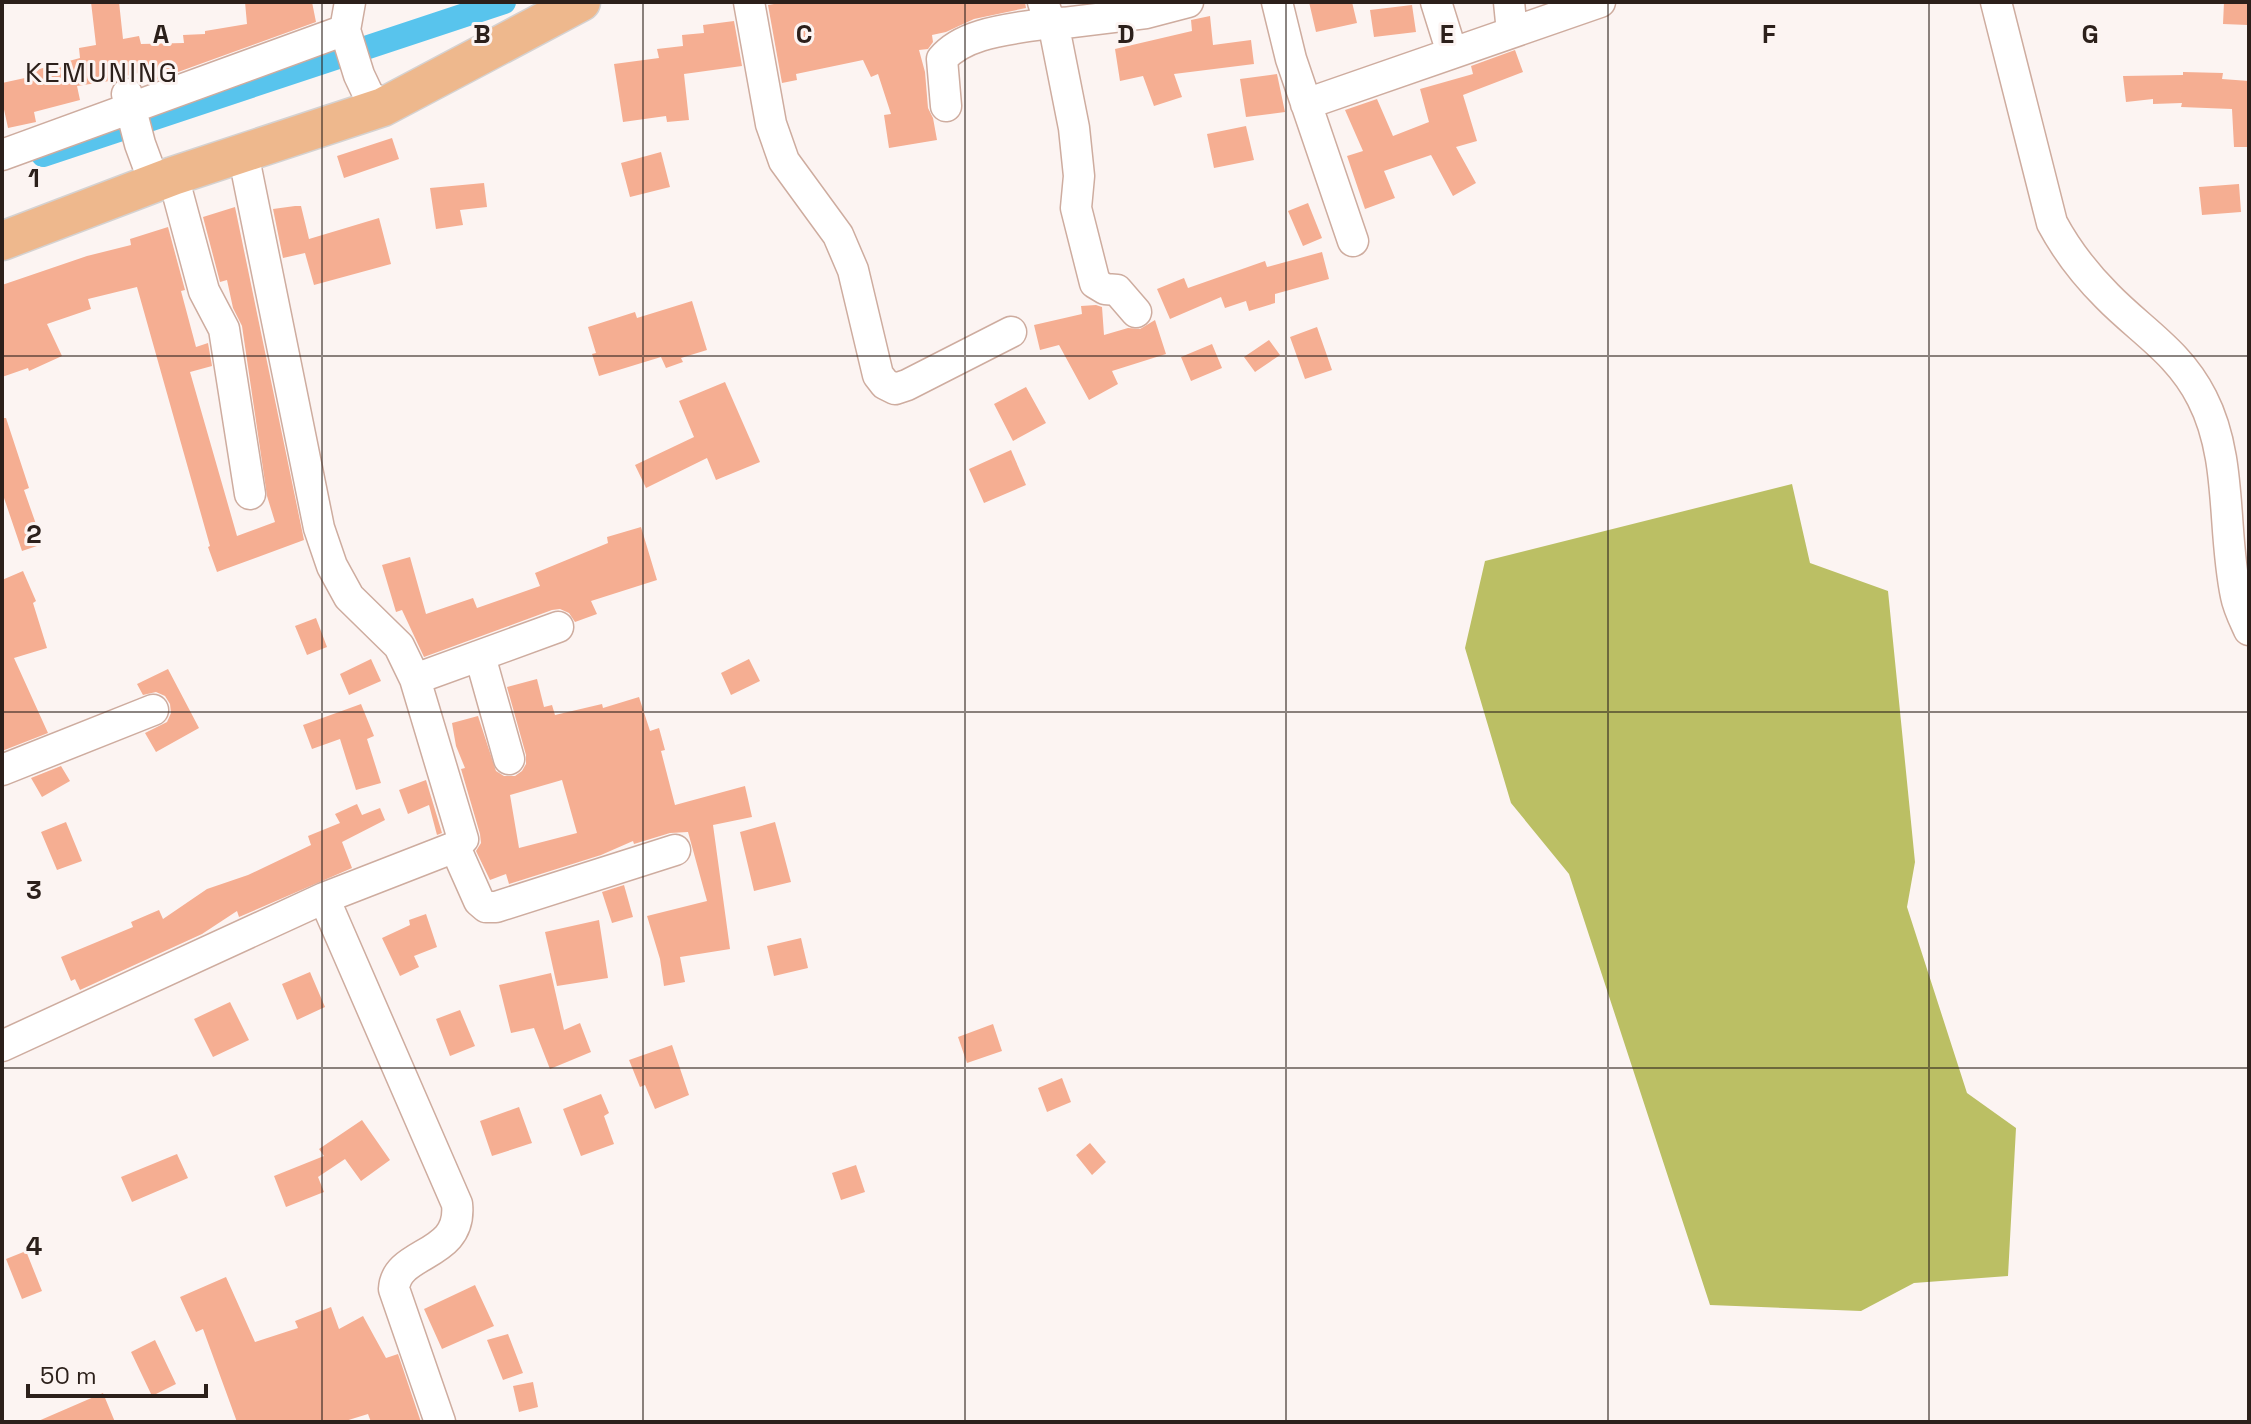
<svg xmlns="http://www.w3.org/2000/svg" width="2251" height="1424" font-family="'Space Grotesk',sans-serif">
  <rect width="100%" height="100%" fill="#fcf4f2"/>
  <!-- forest -->
  <path fill="#bbbf64" d="M1792,484l18,79 78,28 27,271 -8,45 60,186 49,35 -8,148 -94,7 -53,28 -151,-6 -141,-431 -58,-71 -46,-155 20,-87z"/>
  <g fill="none" stroke-linecap="round" stroke-linejoin="round">
    <!-- canal -->
    <path stroke="#58c4ed" stroke-width="24" d="M43,155l461,-153"/>
  </g>
  <!-- building -->
  <path fill="#f5ae92" fill-rule="evenodd" d="M91,2h28l4,37 16,-3 2,8 43,-1 -1,-8 22,-1v-3l42,-7 -2,-22h67l4,20 -160,58v-11l-39,9 -1,2 -39,6 3,14 -46,12 2,10 -28,6 -6,-28v-17l32,-7 -2,-5 48,-13 -1,-10 17,-3z
    M786,2h239l1,6 -52,11 -28,13 -14,3 1,7 -5,7 -9,1 6,22 3,36 5,10 4,22 -48,8 -5,-33 7,-1 -13,-40 -7,3 -8,-17 -67,14 1,6 -15,3 -14,-78z
    M1309,2h43l5,21 -41,9z
    M2224,2h24v23l-25,-1z
    M1412,5l4,27 -42,5 -4,-27z
    M1210,16l3,29 38,-5 3,24 -80,10 8,23 -28,9 -11,-30 -23,5 -5,-32 77,-18 -1,-11z
    M734,21l8,45 -58,8 5,46 -22,2 -1,-6 -43,6 -9,-58 45,-6 -2,-9 26,-3 -1,-11 22,-2 -1,-8z
    M1515,50l8,22 -60,23 14,46 -21,6 20,36 -23,13 -22,-41 -47,16 11,27 -30,11 -18,-53 16,-5 -18,-41 32,-11 16,37 36,-14 -9,-33 53,-15 -2,-8z
    M2183,72l40,1 -1,6 27,2v66h-15l-2,-38 -51,-2 1,-4 -29,1v-5l-27,3 -3,-26 60,-1z
    M1277,74l8,38 -39,5 -6,-38z
    M1246,126l8,34 -40,8 -7,-34z
    M392,138l7,21 -55,19 -7,-22z
    M661,152l9,35 -40,10 -9,-34z
    M484,183l3,24 -27,3 3,15 -27,4 -6,-41z
    M2239,184l2,28 -39,3 -3,-28z
    M1308,203l14,35 -19,8 -15,-35z
    M295,206h6l8,33 70,-21 12,46 -77,21 -9,-32 -22,5 -10,-49z
    M235,207l69,333 -87,32 -9,-25 2,-1 -73,-259 -49,12 3,10 -44,15 15,32 -33,15 -1,-3 -26,9v-92l85,-29 44,-11 -1,-6 38,-12 17,63 -4,1 15,56 12,-4 4,23 -22,6 47,164 38,-14 -8,-26 -25,-170 -9,-18 -6,-28 -7,2 -17,-65z
    M1322,252l7,27 -54,15v9l-26,8 -3,-10 -21,7 -4,-11 -51,22 -13,-30 27,-11 4,10 77,-27 2,6z
    M692,301l15,49 -26,8 2,4 -17,6 -5,-11 -62,19 -7,-22 4,-1 -8,-26 47,-15 2,6z
    M1096,305l6,2 2,28 24,-7 12,1 15,-9 11,34 -54,17 6,13 -29,16 -30,-55 -19,5 -6,-25 48,-11 -1,-8z
    M1317,327l15,43 -27,9 -15,-42z
    M1269,340l11,15 -25,17 -11,-15z
    M1212,344l10,24 -31,13 -10,-24z
    M725,382l35,80 -44,18 -9,-22 -61,30 -11,-23 59,-28 -15,-36z
    M1026,387l20,36 -33,18 -19,-37z
    M2,418h4l23,70 -5,2 19,54 -21,7 -20,-59z
    M1011,450l15,35 -42,18 -15,-34z
    M641,527l16,53 -66,21 6,13 -22,8 -6,-9 -9,-4 -8,1 -128,47 -22,-47 -6,2 -14,-47 28,-8 16,57 47,-16 4,10 63,-22 -5,-13 73,-30 -1,-6z
    M23,571l13,30 -3,2 14,45 -33,10 34,75 -46,18v-171z
    M316,618l11,29 -20,8 -12,-29z
    M371,659l10,22 -32,14 -9,-21z
    M749,659l11,22 -29,14 -10,-22z
    M168,669l31,59 -43,24 -11,-19 22,-11 4,-9 -1,-9 -5,-8 -9,-4 -13,3 -6,-11z
    M537,679l7,28 8,-2 3,10 47,-11 1,4 36,-11 11,34 9,-3 6,22 -4,1 14,54 70,-19 7,31 -39,8 17,124 -50,8 5,25 -21,4 -4,-27 -13,-43 60,-15 -19,-69 -18,1 -36,11 -1,-3 -32,14 -92,29 -3,-10 -16,6 -14,-29 5,-8 -1,-9 -19,-65 4,-1 -9,-22 -4,-23 26,-7 18,55 8,5h11l7,-5 4,-7v-9l-19,-68zM562,780l15,53 -58,15 -9,-53z
    M361,704l13,32 -7,3 14,44 -25,7 -16,-51 -28,10 -9,-24z
    M61,766l9,15 -28,16 -11,-19z
    M426,780l16,53 -5,2 -8,-30 -21,9 -9,-24z
    M357,804l5,11 18,-7 5,12 -43,22 10,26 -113,49 -2,-6 -35,23 -122,56 -5,-11 -4,2 -10,-24 72,-30 -2,-5 28,-12 4,9 44,-30 41,-14 63,-30 -3,-9 32,-13 -5,-9z
    M66,822l16,39 -25,9 -16,-38z
    M775,822l16,60 -37,9 -14,-59z
    M624,885l9,32 -21,6 -10,-31z
    M426,914l11,33 -23,9 5,11 -19,9 -18,-38 28,-13 -1,-5z
    M599,920l9,58 -51,8 -12,-54z
    M801,938l7,30 -34,8 -7,-30z
    M310,972l15,35 -28,13 -15,-36z
    M551,973l13,57 16,-7 11,29 -41,17 -16,-41 -23,5 -12,-48z
    M230,1002l19,38 -36,17 -19,-38z
    M460,1010l15,36 -25,10 -14,-37z
    M993,1024l9,27 -35,12 -9,-26z
    M672,1045l17,50 -34,14 -10,-24 -5,2 -11,-27z
    M1062,1078l9,24 -24,10 -9,-24z
    M601,1094l8,19 -5,3 10,28 -33,12 -18,-47z
    M519,1107l13,36 -40,13 -12,-35z
    M362,1120l28,40 -29,21 -16,-22 -27,18 6,15 -38,15 -12,-31 50,-20 -5,-7z
    M1090,1143l16,19 -14,13 -16,-20z
    M177,1154l11,24 -56,24 -11,-25z
    M856,1165l9,27 -24,8 -9,-27z
    M26,1251l16,40 -20,8 -16,-40z
    M226,1277l29,65 43,-14 -3,-7 36,-14 8,22 24,-13 23,42 12,-4 23,68h-50l-3,-8 -26,8h-105l-34,-93 -7,3 -16,-35z
    M475,1285l19,41 -52,23 -18,-40z
    M508,1334l15,39 -20,7 -16,-40z
    M155,1340l21,44 -24,12 -21,-44z
    M533,1382l5,25 -19,5 -6,-26z
    M103,1393l12,29h-79z"/>
  <g fill="none" stroke-linecap="round" stroke-linejoin="round">
    <!-- minor casing -->
    <g stroke="#ceac9f" stroke-width="33">
      <path id="minor" d="M350,2l-5,28 14,45 9,19 15,13
        M749,2l22,122 13,37 54,74 15,35 25,105 7,9 10,5 12,-4 104,-53
        M1043,2l4,12 6,8 11,1 82,-10 42,-11
        M1277,2l14,57 62,182
        M1436,2l16,51
        M1509,2l3,30
        M1996,2l56,221c15,28 33,51 55,73 34,35 72,56 95,102 31,60 20,132 34,198 2,11 8,23 13,34
        M127,94l13,50 14,38
        M1306,104l294,-102
        M946,106l-4,-47c24,-29 77,-30 111,-37l21,106 5,48 -3,32 19,75 10,6 12,1 19,22
        M2,155l343,-125
        M173,176l31,115 20,38 26,165
        M480,656l29,103
        M415,679l143,-52
        M2,770l151,-60
        M455,847l24,54 7,6h10l179,-57
        M324,898l133,306c6,54 -61,46 -63,85l46,133
        M2,1046l322,-148 131,-51 8,-8 -48,-160 -16,-33 -50,-49 -17,-31 -13,-38 -76,-375"/>
    </g>
    <!-- major casing -->
    <g stroke="#d5d2d1" stroke-width="41">
      <path id="major" d="M2,241l171,-65 210,-69 198,-105"/>
    </g>
    <!-- minor -->
    <use href="#minor" stroke="#fff" stroke-width="30"/>
    <!-- major -->
    <use href="#major" stroke="#eeb88d" stroke-width="38"/>
  </g>
  <!-- grid -->
  <path fill="none" stroke="#2c201b" stroke-width="2" stroke-opacity="0.55" d="M322,2v1420M643,2v1420M965,2v1420M1286,2v1420M1608,2v1420M1929,2v1420M2,356h2247M2,712h2247M2,1068h2247"/>
  <g text-anchor="middle" stroke-width="6" stroke-linejoin="round" paint-order="stroke">
    <!-- quarter labels -->
    <g font-size="28" letter-spacing="2" fill="#2c201b" stroke="#fcf4f2">
      <text x="102" y="82">KEMUNING</text>
    </g>
  </g>
  <g font-size="26" text-anchor="middle" font-weight="bold" fill="#2c201b" stroke="#fcf4f2" stroke-width="6" stroke-linejoin="round" paint-order="stroke">
    <text x="161" y="43">A</text>
    <text x="482" y="43">B</text>
    <text x="804" y="43">C</text>
    <text x="1126" y="43">D</text>
    <text x="1447" y="43">E</text>
    <text x="1769" y="43">F</text>
    <text x="2090" y="43">G</text>
    <text x="34" y="187">1</text>
    <text x="34" y="543">2</text>
    <text x="34" y="899">3</text>
    <text x="34" y="1255">4</text>
  </g>
  <!-- border -->
  <rect width="2251" height="1424" fill="none" stroke="#2c201b" stroke-width="8"/>
  <!-- scale -->
  <path d="M28 1384v12h178v-12" fill="none" stroke="#2c201b" stroke-width="4"/>
  <text x="40" y="1384" font-size="24" fill="#2c201b" stroke="#fcf4f2" stroke-width="6" paint-order="stroke">50 m</text>
</svg>
